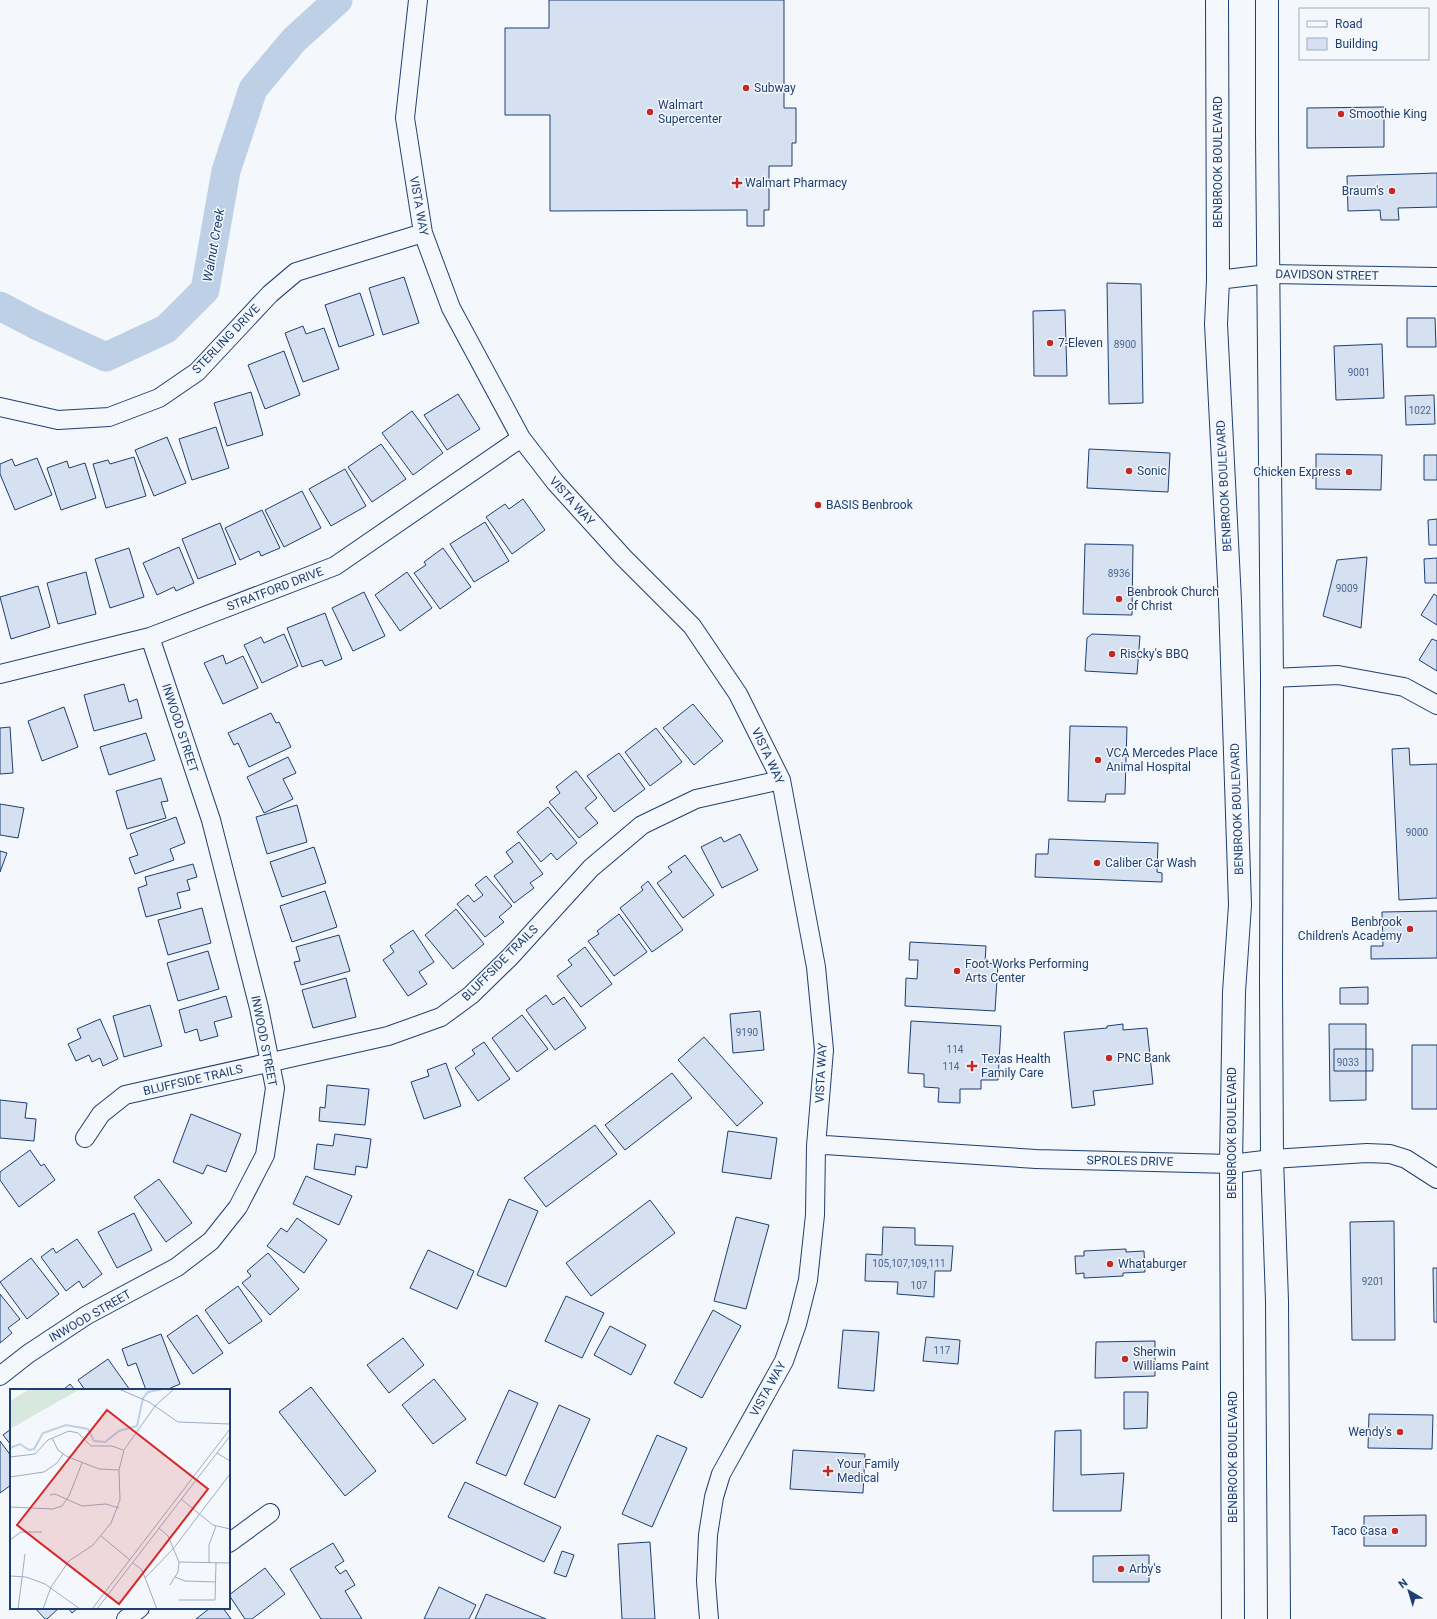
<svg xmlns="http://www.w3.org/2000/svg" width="1437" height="1619" font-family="Roboto,sans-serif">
  <rect width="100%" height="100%" fill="#f4f7fb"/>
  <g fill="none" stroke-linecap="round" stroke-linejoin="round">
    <!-- river -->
    <path stroke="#bed0e5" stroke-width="29" d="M0,306l36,19 70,32 60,-28 39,-39 21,-119 27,-82 41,-49 44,-40"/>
  </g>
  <!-- building -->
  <path fill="#d5e0f0" stroke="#1d3f73" d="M549,0h235v108h12v35h-4v23h-23v44h-5v16h-17v-16l-197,1v-96h-45v-87h44z
    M1384,107v40l-77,1v-40z
    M1437,173v34l-39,1 1,12h-18l-1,-10 -32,1 -1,-35z
    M404,277l15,46 -36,12 -14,-47z
    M1107,283l34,1 2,119 -34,1z
    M360,293l14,42 -35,12 -14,-42z
    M1065,310l2,66h-33l-1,-65z
    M1407,318h28l1,29h-29z
    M303,326l3,8 18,-6 15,41 -36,13 -18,-49z
    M1382,344l2,54 -48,2 -2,-54z
    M284,351l16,44 -35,14 -17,-44z
    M251,392l12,43 -36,11 -13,-43z
    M458,394l22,35 -33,21 -23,-35z
    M1434,395l1,29 -29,1 -1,-29z
    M412,411l31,42 -30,22 -31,-42z
    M216,427l13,41 -37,12 -13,-41z
    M167,437l19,46 -32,13 -19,-46z
    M381,444l25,35 -34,23 -24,-35z
    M1089,449l81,4 -2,39 -81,-4z
    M1316,454l66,1 -1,35 -65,-1z
    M1424,455h13v25h-13z
    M134,457l12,39 -40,12 -13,-44 15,-4 2,4z
    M37,458l15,37 -37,15 -15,-36v-10l12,-5 3,7z
    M67,461l2,7 16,-5 11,35 -35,12 -14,-42z
    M345,469l21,37 -35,20 -22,-37z
    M302,491l19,37 -37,19 -19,-37z
    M523,499l22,31 -33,24 -26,-37 19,-13 4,5z
    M262,510l18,38 -19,8 -2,-5 -19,9 -15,-32z
    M1437,519v26h-8l-1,-25z
    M485,522l24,39 -35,21 -24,-38z
    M220,523l16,41 -38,15 -16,-40z
    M1085,544l48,1 -1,70 -49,-1z
    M179,547l15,36 -18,8 -2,-4 -17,8 -14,-32z
    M129,548l15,49 -34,11 -15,-49z
    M443,548l28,39 -31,22 -26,-36 12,-8 -2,-3z
    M1367,557l-6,71 -38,-12 14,-56z
    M1437,558v25h-12l-1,-24z
    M86,572l10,42 -38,10 -11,-41z
    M407,572l25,36 -32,23 -25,-36z
    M38,586l12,41 -39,12 -11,-42z
    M364,592l21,44 -32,15 -21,-43z
    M1434,594l3,2v29l-16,-10z
    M325,613l17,46 -17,7 -3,-6 -20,7 -15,-39z
    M284,634l14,32 -36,17 -18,-38 17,-8 3,6z
    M1092,634l48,2 -3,38 -52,-3 2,-33z
    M1432,639l5,2v30l-18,-11z
    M223,655l3,9 17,-8 15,32 -35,16 -19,-41z
    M124,684l5,18 8,-3 5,19 -48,13 -10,-36z
    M693,704l30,37 -29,24 -31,-37z
    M64,707l14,40 -36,14 -14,-40z
    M271,713l5,10 3,-1 12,25 -42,20 -11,-24 -4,2 -6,-12z
    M1070,726l57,1 -2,67h-19l-1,8 -37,-1z
    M10,727l3,46 -13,1v-46z
    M656,728l26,34 -32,24 -25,-34z
    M146,733l9,27 -46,15 -9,-28z
    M1409,748l1,17 27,-1v134l-38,2 -7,-151z
    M619,753l26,36 -31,23 -27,-36z
    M288,757l8,16 -13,6 10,20 -29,14 -17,-36z
    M576,771l21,27 -12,10 13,15 -19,15 -30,-36 11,-9 -4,-6z
    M161,778l7,23 -7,1 5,16 -39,11 -11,-38z
    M0,804l24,4 -6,30 -18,-3z
    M297,805l10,37 -40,12 -11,-37z
    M548,807l29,36 -20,17 -6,-7 -10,9 -24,-30z
    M176,817l9,26 -15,6 4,11 -39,14 -6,-16 9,-3 -8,-21z
    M740,834l18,36 -36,18 -21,-41 20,-10 3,5z
    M1049,839l109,4 -1,29 5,1v9l-127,-5 1,-23h12z
    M519,842l24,32 -13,9 4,5 -20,15 -20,-27 19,-14 -7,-10z
    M314,847l12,36 -44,14 -12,-35z
    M0,851l7,2 -7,19z
    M685,855l29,40 -31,23 -26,-35 15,-11 -4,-5z
    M193,864l4,13 -10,3 3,10 -13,3 4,15 -35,9 -8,-29 9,-3 -2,-8z
    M486,876l26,30 -13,11 5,5 -19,15 -28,-33 11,-9 6,7 9,-7 -8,-10z
    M648,881l35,49 -31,22 -32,-44 23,-18 -2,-3z
    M325,891l12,36 -45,15 -12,-36z
    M202,908l9,35 -43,12 -10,-35z
    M456,909l28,35 -31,25 -28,-34z
    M1437,911v47l-66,1v-13h12l-1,-34z
    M619,914l28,38 -33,24 -26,-35 11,-7 -2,-3z
    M413,930l21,32 -15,10 8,12 -19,12 -25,-36 11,-8 -4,-6z
    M339,935l11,36 -49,14 -7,-23 6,-1 -4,-14z
    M910,942l76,4 -1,17 13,1 -3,47 -90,-5 1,-28 11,1 1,-19h-9z
    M585,947l27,37 -31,23 -24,-31 15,-11 -4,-5z
    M208,951l11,38 -41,12 -11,-38z
    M346,978l10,39 -43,11 -11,-38z
    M1368,987v17h-28v-16z
    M546,995l7,10 11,-8 22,31 -31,22 -29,-40z
    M226,996l6,21 -18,5 4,14 -18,5 -3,-12 -12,4 -6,-23z
    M150,1005l12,41 -38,11 -11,-41z
    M760,1011l4,39 -31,3 -3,-39z
    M522,1015l26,34 -31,23 -25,-34z
    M100,1019l18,40 -15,7 -3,-8 -8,4 -3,-7 -13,6 -8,-17 13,-6 -4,-9z
    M911,1021l90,5 -3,54h-17v9h-21v14l-22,-1 1,-14 -15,-1v-13l-16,-1z
    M1123,1024v6l24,-2 6,56 -60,7 2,14 -23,3 -8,-76 43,-4v-2z
    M1329,1024h37v76l-36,1z
    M704,1037l59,66 -26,23 -59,-66z
    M484,1042l26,37 -32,22 -23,-33 20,-14 -3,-4z
    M1412,1045h25v64h-25z
    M1334,1049h39v22h-39z
    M446,1063l15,43 -37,13 -13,-37 18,-6 -2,-6z
    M672,1073l20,25 -67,52 -20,-25z
    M327,1085l42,4 -4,36 -46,-4 1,-14 5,1z
    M0,1100l27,3 -2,15 11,1 -2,22 -34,-3z
    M191,1114l50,20 -15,38 -19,-7 -4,9 -30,-12z
    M595,1125l22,29 -71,53 -22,-29z
    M728,1131l49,7 -6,41 -49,-7z
    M335,1134l36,5 -4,29 -11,-2 -1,9 -41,-6 3,-25 16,2z
    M30,1150l11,16 3,-2 11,16 -36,27 -19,-27v-8z
    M306,1176l46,20 -13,29 -46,-21z
    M159,1179l33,44 -26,19 -32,-45z
    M509,1199l29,12 -32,76 -29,-12z
    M650,1200l25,33 -84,63 -25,-33z
    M134,1213l18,37 -35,18 -19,-36z
    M736,1217l33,8 -23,84 -32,-8z
    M297,1218l30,22 -23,33 -37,-27 14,-18 6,4z
    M1394,1221l1,119h-43l-2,-118z
    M883,1227l32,1v17l38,1 -2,25h-16l-1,26 -37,-3 1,-12 -33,-1 1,-27 16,1z
    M77,1239l25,35 -19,14 -4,-7 -13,10 -25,-34 12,-9 3,5z
    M1126,1249v3l18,-1 1,21 -22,1v3l-39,2v-5l-8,1 -1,-18h9v-5z
    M428,1250l46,21 -17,38 -47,-21z
    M268,1253l31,36 -29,26 -28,-32 9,-7 -4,-5z
    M31,1258l28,36 -32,25 -27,-37z
    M1433,1268h4v54h-3z
    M238,1286l24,35 -33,23 -24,-34z
    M0,1294l20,25 -12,9 4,5 -12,10z
    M566,1296l38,17 -22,45 -37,-17z
    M713,1310l28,16 -39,72 -28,-15z
    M197,1315l26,38 -30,21 -26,-38z
    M610,1326l36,19 -15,30 -37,-20z
    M843,1330l36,2 -5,59 -36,-3z
    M161,1334l19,50 -14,6h-20l-10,-27 -8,3 -6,-17z
    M926,1337l34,3 -2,24 -35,-3z
    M403,1338l21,27 -35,28 -22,-28z
    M1155,1341v35l-60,2 1,-36z
    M108,1359l22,31h-45l-7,-10z
    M434,1379l32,40 -33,25 -31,-39z
    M70,1384l5,6h-12z
    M311,1387l65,84 -31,25 -66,-84z
    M509,1390l29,13 -32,73 -30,-13z
    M1124,1392h24l-1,36 -23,1z
    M559,1405l31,14 -35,79 -31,-14z
    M1369,1414l64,1 -1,34 -64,-1z
    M11,1429v16l-8,-10z
    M1081,1430v45l43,-2 -3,38h-68l2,-80z
    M657,1435l30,13 -35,79 -30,-13z
    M0,1441l11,15v29l-11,8z
    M793,1450l72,4 -2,39 -73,-4z
    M465,1482l96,45 -17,35 -96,-45z
    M1426,1515v31h-62v-30z
    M650,1542l5,77h-33l-4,-75z
    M333,1543l11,18 -9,6 5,7 6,-4 9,15 -10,6 17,28h-41l-31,-50z
    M562,1551l12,4 -8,22 -12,-4z
    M1149,1555v27h-56v-26z
    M265,1568l20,26 -33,25h-7l-16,-24z
    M439,1587l37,18 -7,14h-45z
    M486,1594l60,25h-71z
    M35,1608h24l-12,11h-2z
    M68,1608h10l-6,5z
    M210,1608h13l8,11h-35z"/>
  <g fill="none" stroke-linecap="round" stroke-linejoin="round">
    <!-- minor casing -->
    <g stroke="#1d3f73" stroke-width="20">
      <path id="minor" d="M418,0l-13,118 18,115 28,75 70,130 34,44 68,75 69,69 46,68 43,86 35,187 8,83 -8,96 -1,69 -7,65 -11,44 -13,37 -63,113 -7,23 -6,38 -2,46 3,38
        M1218,280l50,-6 169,3
        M0,407l58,13 51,-3 50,-19 38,-26 73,-78 26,-22 127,-39
        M0,674l150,-37 185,-71 186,-128
        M1272,678l66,-3 66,12 33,18
        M85,1138l16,-24 24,-19 263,-59 53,-19 30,-22 40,-39 80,-88 51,-43 54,-26 85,-19
        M816,1146l9,-1 211,14 195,5 41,-5 95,-6 23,1 16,5 31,20
        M0,1376l28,-22 59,-39 90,-48 34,-26 27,-34 27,-52 10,-67 -16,-80 -48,-188 -61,-183
        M229,1543l41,-30
        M126,1619l14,-11"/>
    </g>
    <!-- highway casing -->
    <g stroke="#1d3f73" stroke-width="24">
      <path id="highway" d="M1217,0l1,280 -2,44 14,277 10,304 -6,87 -3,172 2,455
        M1267,0v135l5,543 -1,305 1,176 5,142 2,318"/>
    </g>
    <!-- minor -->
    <use href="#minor" stroke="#f4f7fb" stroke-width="18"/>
    <!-- highway -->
    <use href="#highway" stroke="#f4f7fb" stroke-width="22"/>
  </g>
  <!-- markers -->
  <g fill="#c62828" stroke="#f4f7fb" stroke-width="1.5">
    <circle cx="746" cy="88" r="4"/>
    <circle cx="650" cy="112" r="4"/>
    <circle cx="1341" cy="114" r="4"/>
    <path d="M735 177h4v4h4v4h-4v4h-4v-4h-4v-4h4z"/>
    <circle cx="1392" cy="191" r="4"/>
    <circle cx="1050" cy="343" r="4"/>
    <circle cx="1129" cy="471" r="4"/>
    <circle cx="1349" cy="472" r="4"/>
    <circle cx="818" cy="505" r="4"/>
    <circle cx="1119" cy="599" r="4"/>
    <circle cx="1112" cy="654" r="4"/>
    <circle cx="1098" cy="760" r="4"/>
    <circle cx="1097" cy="863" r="4"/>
    <circle cx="1410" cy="929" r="4"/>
    <circle cx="957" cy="971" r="4"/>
    <circle cx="1109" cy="1058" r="4"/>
    <path d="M970 1060h4v4h4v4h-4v4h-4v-4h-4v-4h4z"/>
    <circle cx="1110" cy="1264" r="4"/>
    <circle cx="1125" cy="1359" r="4"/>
    <circle cx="1400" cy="1432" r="4"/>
    <path d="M826 1465h4v4h4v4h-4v4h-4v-4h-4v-4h4z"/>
    <circle cx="1395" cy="1531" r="4"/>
    <circle cx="1121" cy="1569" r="4"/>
  </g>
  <g text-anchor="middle" stroke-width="3" stroke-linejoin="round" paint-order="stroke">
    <!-- number labels -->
    <g font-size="10" fill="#4b6792">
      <text x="1125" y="348">8900</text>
      <text x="1359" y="376">9001</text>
      <text x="1420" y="414">1022</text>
      <text x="1119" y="577">8936</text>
      <text x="1347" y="592">9009</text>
      <text x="1417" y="836">9000</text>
      <text x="747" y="1036">9190</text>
      <text x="955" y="1053">114</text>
      <text x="1348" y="1066">9033</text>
      <text x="951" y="1070">114</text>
      <text x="909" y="1267">105,107,109,111</text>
      <text x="1373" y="1285">9201</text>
      <text x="919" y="1289">107</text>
      <text x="942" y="1354">117</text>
    </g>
    <!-- poi labels -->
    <g font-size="12" fill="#1d3f73" stroke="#f4f7fb" text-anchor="start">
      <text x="754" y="92">Subway</text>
      <text x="658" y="109">Walmart<tspan x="658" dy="14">Supercenter</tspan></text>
      <text x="1349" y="118">Smoothie King</text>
      <text x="745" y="187">Walmart Pharmacy</text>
      <text x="1384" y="195" text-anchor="end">Braum's</text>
      <text x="1058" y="347">7-Eleven</text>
      <text x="1137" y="475">Sonic</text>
      <text x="1341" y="476" text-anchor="end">Chicken Express</text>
      <text x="826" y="509">BASIS Benbrook</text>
      <text x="1127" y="596">Benbrook Church<tspan x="1127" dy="14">of Christ</tspan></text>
      <text x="1120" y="658">Riscky's BBQ</text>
      <text x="1106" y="757">VCA Mercedes Place<tspan x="1106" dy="14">Animal Hospital</tspan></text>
      <text x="1105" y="867">Caliber Car Wash</text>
      <text x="1402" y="926" text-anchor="end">Benbrook<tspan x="1402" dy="14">Children's Academy</tspan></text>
      <text x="965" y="968">Foot Works Performing<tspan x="965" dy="14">Arts Center</tspan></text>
      <text x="1117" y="1062">PNC Bank</text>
      <text x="981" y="1063">Texas Health<tspan x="981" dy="14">Family Care</tspan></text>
      <text x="1118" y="1268">Whataburger</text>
      <text x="1133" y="1356">Sherwin<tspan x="1133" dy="14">Williams Paint</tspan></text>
      <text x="1392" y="1436" text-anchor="end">Wendy's</text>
      <text x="837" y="1468">Your Family<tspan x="837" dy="14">Medical</tspan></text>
      <text x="1387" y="1535" text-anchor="end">Taco Casa</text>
      <text x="1129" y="1573">Arby's</text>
    </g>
    <!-- street labels -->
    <g font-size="12" fill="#1d3f73" stroke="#f4f7fb">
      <text transform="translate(1218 162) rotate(-90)" y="4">BENBROOK BOULEVARD</text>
      <text transform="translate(419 206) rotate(80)" y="4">VISTA WAY</text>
      <text transform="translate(1327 275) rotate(1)" y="4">DAVIDSON STREET</text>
      <text transform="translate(226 339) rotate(-46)" y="4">STERLING DRIVE</text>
      <text transform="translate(1224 486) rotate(-93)" y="4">BENBROOK BOULEVARD</text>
      <text transform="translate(572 501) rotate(48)" y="4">VISTA WAY</text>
      <text transform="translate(275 589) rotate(-21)" y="4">STRATFORD DRIVE</text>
      <text transform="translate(180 728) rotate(72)" y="4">INWOOD STREET</text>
      <text transform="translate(768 756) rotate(65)" y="4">VISTA WAY</text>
      <text transform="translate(1237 809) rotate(-92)" y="4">BENBROOK BOULEVARD</text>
      <text transform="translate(500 963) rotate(-45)" y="4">BLUFFSIDE TRAILS</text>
      <text transform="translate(264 1041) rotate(79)" y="4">INWOOD STREET</text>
      <text transform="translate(821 1073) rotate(-87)" y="4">VISTA WAY</text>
      <text transform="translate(193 1080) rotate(-13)" y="4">BLUFFSIDE TRAILS</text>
      <text transform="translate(1232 1133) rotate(-90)" y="4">BENBROOK BOULEVARD</text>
      <text transform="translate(1130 1161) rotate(1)" y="4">SPROLES DRIVE</text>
      <text transform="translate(90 1316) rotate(-30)" y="4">INWOOD STREET</text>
      <text transform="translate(768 1389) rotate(-61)" y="4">VISTA WAY</text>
      <text transform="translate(1233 1457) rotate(-90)" y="4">BENBROOK BOULEVARD</text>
    </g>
    <!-- water labels -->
    <g font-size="13" font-style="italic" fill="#1d3f73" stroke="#f4f7fb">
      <text transform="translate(213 245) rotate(-80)" y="5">Walnut Creek</text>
    </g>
  </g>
  <!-- overview -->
  <g transform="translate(10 1389)">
    <rect width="220" height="220" fill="#f4f7fb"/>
    <path d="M20,0h50l-70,40v-28z" fill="#d7e8df"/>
    <path fill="none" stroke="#bed0e5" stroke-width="2" d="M0,59l10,-4 9,6 5,-1 9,-16 23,-8 22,4 6,12 11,1 14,-11 18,-5 6,-28 5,-6 15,-3"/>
    <path fill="none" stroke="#9eadc5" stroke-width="1" d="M109,0l30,13 29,20 52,2M42,49l6,12 8,6 33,13 20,1M207,64l13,8M0,68l25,-3 13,-14 21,-9 9,2 13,13h21l11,4M0,88l34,-5 13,-9 6,-9M40,106l5,-1 27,12 24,-2 13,4M171,110l32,26 17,4M0,118l43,2 9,-3 7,-10 13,-33M149,139l9,8 11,26 -1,10 -8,13M91,147l29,24M0,151l11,-8h21M169,173l51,1M123,174l9,7 15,39M199,174v-18l7,-19M0,187l16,1 19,7 35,25M165,188l10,4 31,1M135,189l28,-29 57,-75M169,211h36l1,-37M8,220l7,-55M33,220l8,-22 18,-26 24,-16 18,-22 9,-23 -1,-30 5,-20 31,-44 19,-17M82,220l138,-180M87,220l133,-173"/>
    <path fill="#d62828" fill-opacity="0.15" stroke="#d62828" stroke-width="2" d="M97,21l101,79 -89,115 -102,-79z"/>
    <rect width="220" height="220" fill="none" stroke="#1d3f73" stroke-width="2"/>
  </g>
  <!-- legend -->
  <rect x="1299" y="8" width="130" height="52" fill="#f4f7fb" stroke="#9eadc5"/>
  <rect x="1307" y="21" width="20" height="6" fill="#f4f7fb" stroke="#9eadc5"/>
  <text x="1335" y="28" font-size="12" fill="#1d3f73">Road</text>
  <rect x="1307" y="38" width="20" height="12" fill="#d5e0f0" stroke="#9eadc5"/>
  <text x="1335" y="48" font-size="12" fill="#1d3f73">Building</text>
  <!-- north arrow -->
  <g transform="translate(1409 1591) rotate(322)" stroke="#f4f7fb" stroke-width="3" paint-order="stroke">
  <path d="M0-3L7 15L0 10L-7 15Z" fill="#1d3f73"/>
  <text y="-6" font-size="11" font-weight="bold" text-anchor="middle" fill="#1d3f73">N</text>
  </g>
</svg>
